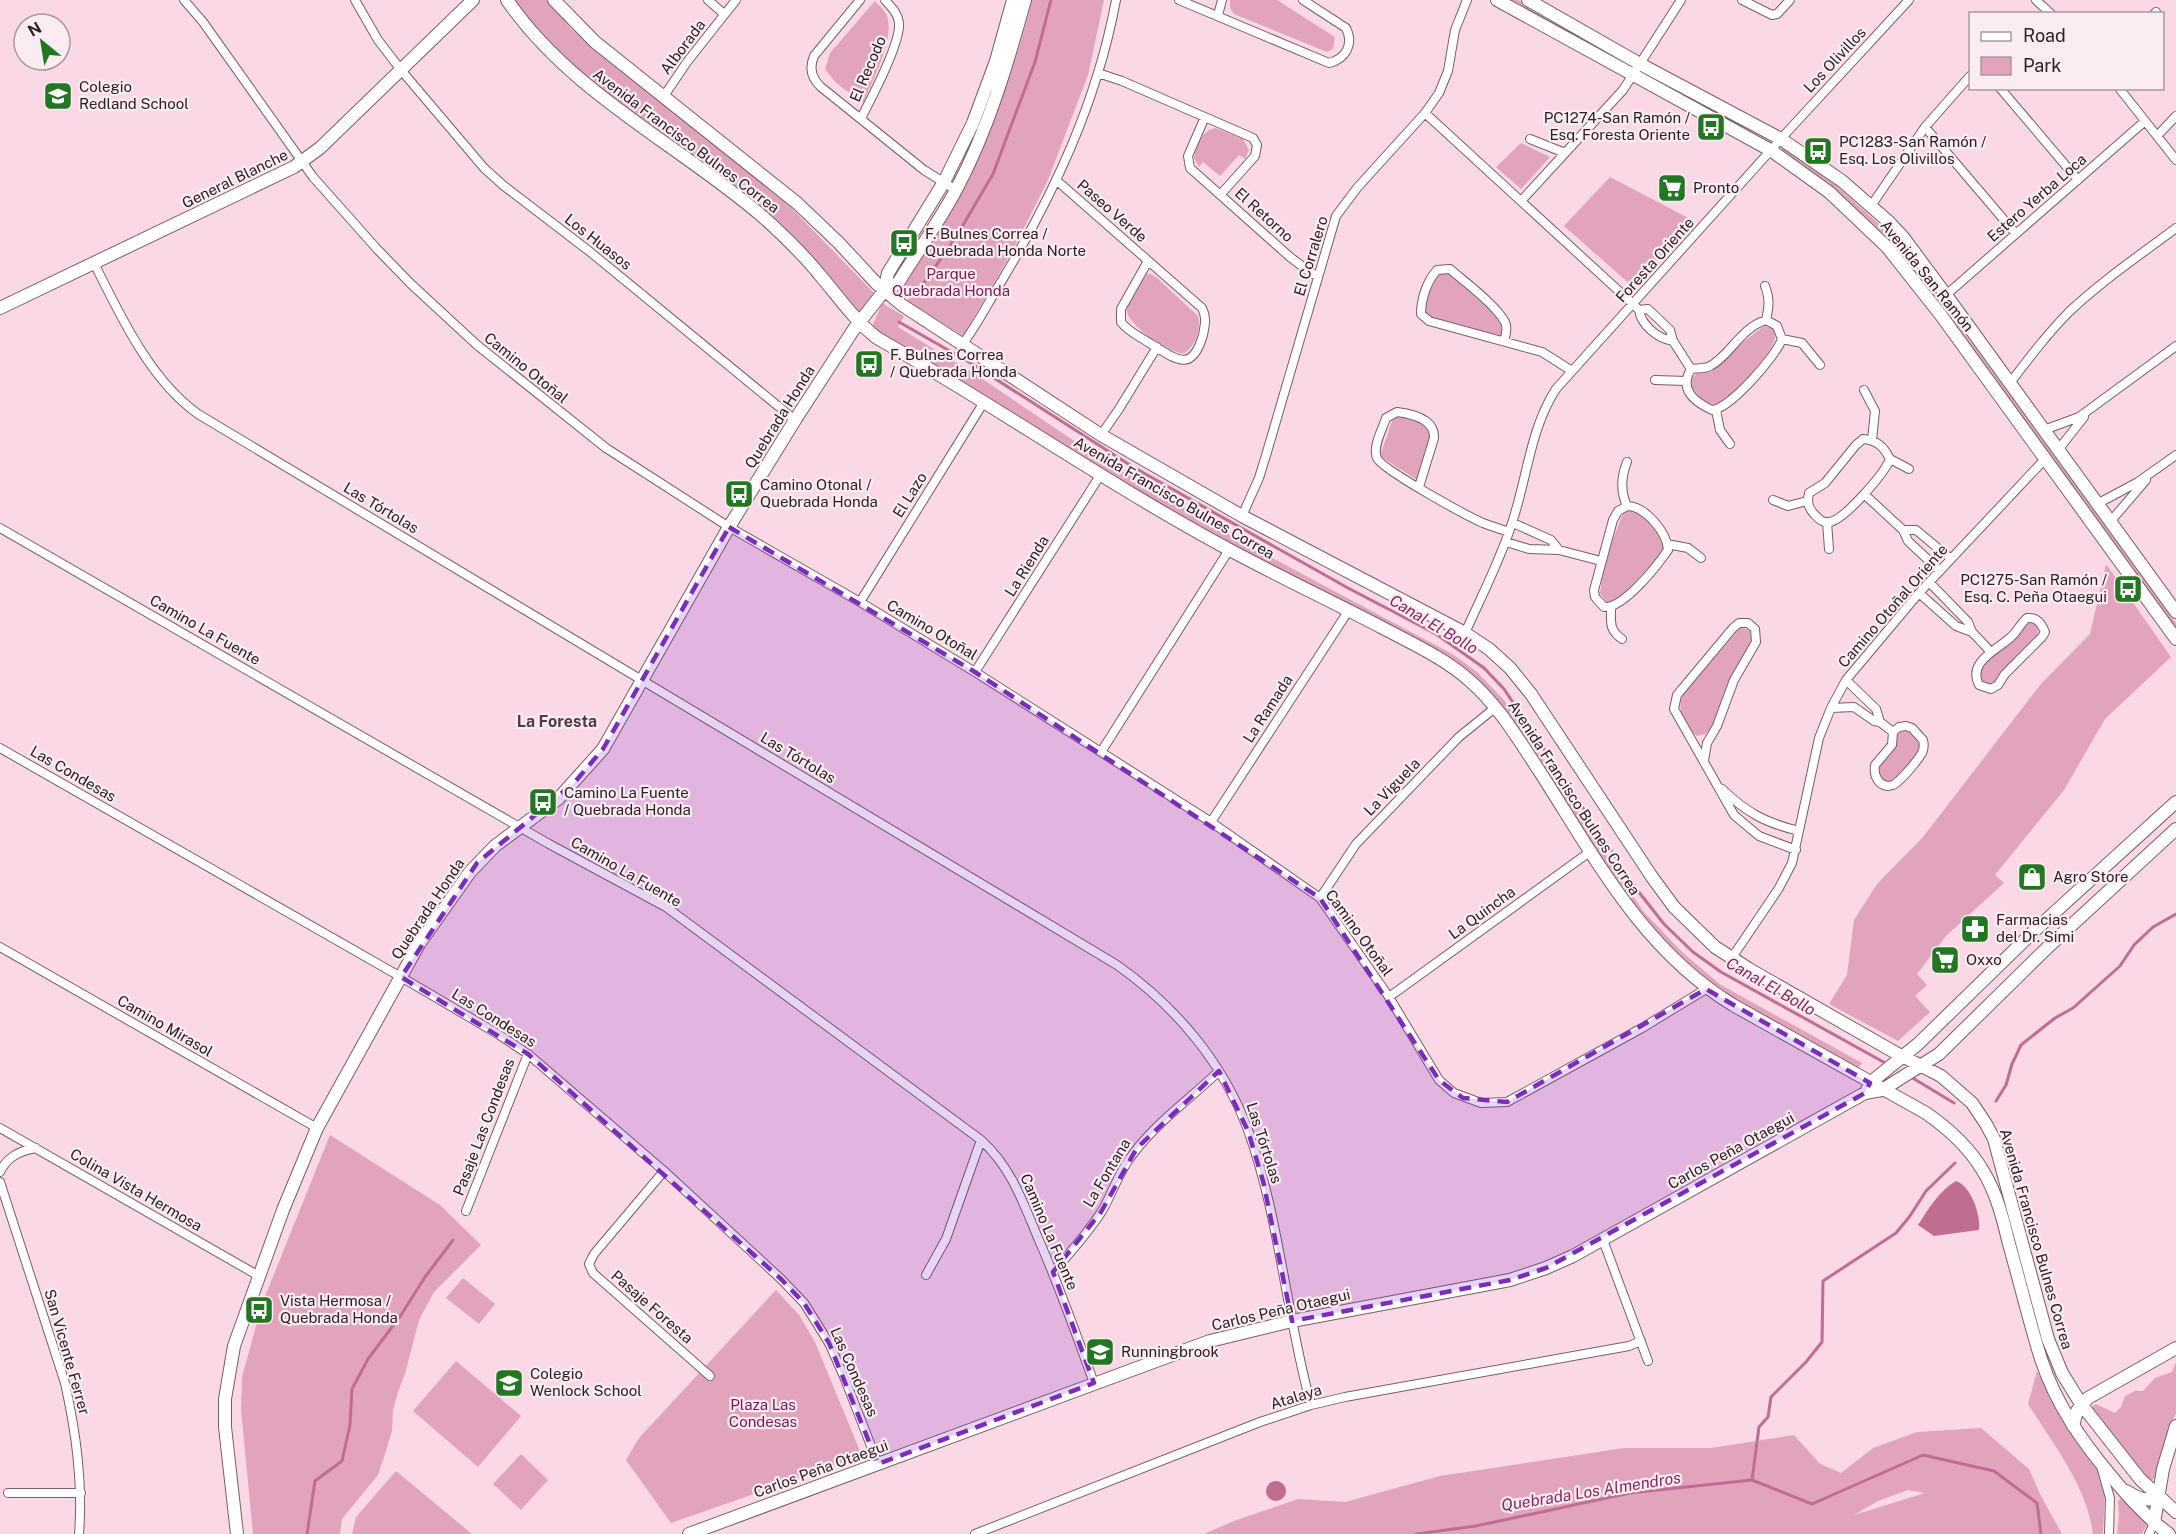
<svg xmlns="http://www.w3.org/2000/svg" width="2176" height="1534" font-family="'Public Sans',sans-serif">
  <rect width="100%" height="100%" fill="#fbd8e5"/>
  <!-- green -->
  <path fill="#e2a4bd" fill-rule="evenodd" d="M513,0h35l23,29 200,158 103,106 -17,21 -74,-85 -51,-46 -103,-72 -74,-59z
    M1032,0h72l-16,75 -40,105 -35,70 -50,86 -55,-35 -3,-16c16,-26 34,-52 49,-78 35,-66 60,-135 78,-207z
    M1230,0h47l58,37 -2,12 -6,3 -93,-38 -4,-6z
    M1507,0h11l113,66 -2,2z
    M875,1c4,5 10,9 12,15 8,22 -15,66 -24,87l-27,-20 -11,-14 5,-16z
    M1215,128l28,11 6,11 -4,9 -6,-4 -19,21 -17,-14 -4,5 -5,-9c3,-12 7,-27 21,-30z
    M1521,143l29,14 -29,32 -25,-22z
    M1784,147l36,24 60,54 94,121 202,277v7l-286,-390 -62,-58 -48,-31z
    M1610,177l84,44 -62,65 -68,-60z
    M1437,271l15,3 29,24 21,27 1,11 -76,-17 -6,-15z
    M1147,274h4l6,4 41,38c3,13 -2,29 -13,37 -11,3 -58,-28 -58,-42 0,-8 14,-30 20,-37z
    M882,303l22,13 -6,11 83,51 105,71 149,89 219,117 23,17 27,28 139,211 40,42 38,32 141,78 -5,7 -124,-66 -83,-71 -120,-183 -16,-29 -14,-18 -46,-36 -224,-119 -324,-198 -34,-23z
    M1764,326l11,4c6,18 -41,62 -55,74 -13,2 -21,-9 -29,-17l-1,-8 9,-7h12l27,-26z
    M1403,413l28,15 -11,54 -40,-26 12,-35z
    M1639,509l24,26 2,15 -49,52 -8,2 -8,-11 5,-33 19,-49z
    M2106,564l65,93 -66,62 -41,71 -69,85 9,8 -58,53 -29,38 10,11 -12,11 15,16 -32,29 -69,-37 18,-29 7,-55 23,-36 46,-47 117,-152 50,-51z
    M2030,622l5,2 3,6 -1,7 -37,36 -4,8 -6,5 -8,-3 -3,-6c4,-18 15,-21 28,-31 8,-6 13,-15 18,-23z
    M1741,627l9,4 2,8 -22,40 -18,48 -7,7 -8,2c-12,-9 -20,-25 -15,-40z
    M1907,730c9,5 12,9 14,20 -11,12 -21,33 -38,33l-5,-7 1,-8 17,-23 -1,-11z
    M330,1135l110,70 41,40 -47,47 -15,28 -14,54 -7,18 -5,18 -1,21 -7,23 -7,21 -36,44 -2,15h-87l-12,-124 1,-33 20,-73z
    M463,1278l32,26 -16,20 -33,-26z
    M776,1290l23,25 16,27 47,114 -191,67 -45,-63 13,-22z
    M456,1361l65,55 -43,51 -65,-56z
    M2176,1362v52l-6,10 -15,53 -4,4 -62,-72 7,-5 19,9 6,-6 4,-11 10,-5h8l12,-13 17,-6z
    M2037,1371l39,71 22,29 7,18 -2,45h-10c-6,-48 -40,-90 -65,-130z
    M1981,1428l48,41 12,27 21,38h-858l30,-13 64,-22 47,3 95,-26 184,-28h87l83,-13 26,29 21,9 32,-25 44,-16zM1908,1490l17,3 -71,22 24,-14z
    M521,1454l27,26 -27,30 -28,-26z
    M396,1471l76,63h-120l4,-17z
    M2121,1498l26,26 -5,10h-25l2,-19 -1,-14z"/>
  <!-- water -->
  <path fill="#c06d92" d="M1956,1181c15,5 25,34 23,49l-45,6 -16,-11c11,-17 21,-34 38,-44z
    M1266 1491a10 10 0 1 1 20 0a10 10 0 1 1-20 0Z"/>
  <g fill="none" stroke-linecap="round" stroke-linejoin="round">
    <!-- stream -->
    <path stroke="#c06d92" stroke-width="3" d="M919,290l37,-53 37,-63 42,-112 16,-62
      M899,322l70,40 164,105 215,121 88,46 48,34 20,21 134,202 26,33 29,28 28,20 166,92
      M1911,1077l43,26
      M1996,1101l10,-16 6,-21 9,-19 34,-27 18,-10 47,-42 14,-21 19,-18 23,-13
      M1752,1480l7,-53 9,-10 3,-20 35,-35 16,-20 1,-61 73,-48 14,-17 16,-25 29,-28
      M307,1534l8,-53 27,-20 8,-36 2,-36 16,-30 33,-44 24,-38 28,-37
      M1416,1534l60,-8 154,-33 122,-13 60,24 111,-49 71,16 43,32 4,31"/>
    <!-- street casing -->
    <g stroke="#7b5d69" stroke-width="10">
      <path id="street" d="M184,0l19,22 110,155 64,72 34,35 66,61 129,103 123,79 131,75 115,70 236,150 109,76 69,99 50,83 15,13 27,10 26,-1 135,-74 64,-39
        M355,0l23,40 23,30 83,98 20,18 85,65 206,169
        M708,0l16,14
        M860,0l-46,56c-5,12 -3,22 7,31l103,83 32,20
        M1179,0l150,63c17,-4 25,-19 17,-35l-43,-28
        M1742,0l30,15 5,-1 13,-14
        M2036,0l15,14
        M2154,14l2,-2
        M1218,15l4,-15
        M1098,73l24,8 131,57 4,7 -2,11 -34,38
        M2000,88l78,92
        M2119,88l57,72
        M664,96l23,-34 49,-62
        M1425,113l208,191 6,6 9,-1 22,21 3,11 18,28
        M1205,117l-17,39 2,12 100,89 21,16 7,3
        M861,118c10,-19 40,-75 38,-95 -1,-10 -8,-16 -14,-23
        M1925,127l91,107
        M2157,136l19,-20
        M1530,139l35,14
        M1057,181l6,5 139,122c5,10 3,16 1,27 -11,38 -26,25 -52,9 -10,-7 -23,-12 -30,-22v-13l27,-48
        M1521,201l102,-111 58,-90
        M1871,206l54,-79 45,-51
        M94,263c26,52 56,117 104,151l919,551c58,41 106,97 131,165 32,89 38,185 63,275
        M1765,286c5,13 4,21 1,34
        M1946,295l199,-174
        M1639,310c2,15 19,29 34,31
        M1766,320l11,6 5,13c-6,17 -52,70 -70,71 -19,-9 -33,-21 -21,-41 6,-1 14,0 19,-3 20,-10 30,-38 56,-46z
        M1782,339l20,4 18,22
        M1504,341c2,-6 4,-13 1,-19 -10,-18 -39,-39 -55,-53l-13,1c-10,11 -16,29 -16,44l8,7 113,31 30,19
        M962,345c15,-20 26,-42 39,-63 53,-88 96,-180 115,-282
        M1655,380l31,1
        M2010,383c19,-25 38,-50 60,-72 33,-31 70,-56 106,-83
        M1864,390l11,21 -3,29
        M1716,410l4,20 10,14
        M2044,430l35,-13 97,-71
        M1101,435l18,-26 38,-62
        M1863,439c14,1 21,8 27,20 -6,15 -45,60 -60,63 -8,1 -11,-3 -16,-8 -6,-7 -7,-12 -5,-21l16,-10 31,-38z
        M2058,450l26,-33
        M1890,459l19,10
        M1419,487l15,-49c1,-19 -21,-24 -37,-26l-11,6c-3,10 -14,29 -9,40 4,11 90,58 106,65 8,3 17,6 26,9
        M1864,494l39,36 5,11 32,30
        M1773,500l15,6 19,-5
        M2097,504l41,-22 38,-27
        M1627,506c18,0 40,26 41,44 -11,16 -45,59 -64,57l-9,-10 -1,-7 19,-70 5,-9z
        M1627,506c-7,-15 -6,-29 0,-44
        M1242,516l17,-38 8,-26 69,-236 21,-28 68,-75 14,-20 9,-22 7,-41 12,-30
        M1827,522l2,27
        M2110,522l36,-42
        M1513,523l38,17 8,10
        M0,528l549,316 117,63 315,233c30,27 42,62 57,98 21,47 38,96 56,145
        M1903,530h13l35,29
        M1506,542l23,7 30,1 42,11
        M1667,544l21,4 13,10
        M1929,582l39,40 4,10 18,19
        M1919,593l37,33 16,6
        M860,602l124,-200
        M1611,608c0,15 -2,22 11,31
        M2027,618c10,-1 14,5 18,14l-3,5 -37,37 -7,11 -7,4 -12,-4c-12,-23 18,-35 32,-48 6,-5 9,-13 16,-19z
        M1465,633c16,-36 35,-72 47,-110 15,-44 18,-94 44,-134l232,-258 121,-131
        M975,672l126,-198
        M1846,680l30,29 4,13
        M1831,708l23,-1 20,14 6,1 13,10
        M1906,726l6,2 11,12c1,4 1,9 -1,13 -4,7 -22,29 -29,32 -13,4 -20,-8 -18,-20l17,-20 1,-13 6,-5z
        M0,748l401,229 97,57 30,20 136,117 117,108 23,24 25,40 16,36 33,85
        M1101,752l128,-202
        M1704,761l3,-18 10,-17 17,-46 22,-38 -1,-13 -7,-6h-9l-6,5 -56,67 -3,14 60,106 25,21 37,14
        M1722,789c25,24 44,34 77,42
        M1211,822l138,-212
        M1320,898l36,-54 103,-107 37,-30
        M0,947l317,181
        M1731,959l48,-71 13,-25 27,-125 12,-30 15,-28 73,-87 126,-134
        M1389,997l202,-146
        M0,1128l259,148
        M664,1171l-70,83 -5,10 4,9 117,103
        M0,1172c7,-15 19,-21 36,-24
        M0,1182l65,201c11,50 18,99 14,151
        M466,1211l62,-157
        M1603,1240l45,121
        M1053,1272c17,-19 35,-39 49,-61 10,-17 16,-37 28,-53 24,-34 59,-58 89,-87
        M926,1275l20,-36 35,-99
        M2102,1470l8,28 -1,36
        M8,1493h73
        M975,1534l285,-112 51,-17 34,-8 284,-51 12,-5
        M2149,1534l5,-11"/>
    </g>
    <!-- secondary casing -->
    <g stroke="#7b5d69" stroke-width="14">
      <path id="secondary" d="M507,0c64,93 171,144 255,216 20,18 40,37 57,58 19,22 35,46 58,64 119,68 232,147 353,212 50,27 103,52 153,78 30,16 61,30 86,52 30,26 49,59 71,92 56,87 102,177 193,233l193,108c23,16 43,34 57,58 14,23 20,48 26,73 11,38 20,77 32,115 15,45 40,81 70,117 18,22 35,41 58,58
        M554,0l41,42 202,161 42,40 38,41 25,21 199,130 141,81 223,117 24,16 21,19 21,26 121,183 22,30 41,40 34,22 147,84 45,23 31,27 14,21 8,15 54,200 14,34 19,31 59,75 36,33
        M1497,0l275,151 57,41 58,55 53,67 236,325
        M1528,0l112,64 141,75 61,42 47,41 14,15 43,58 230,317
        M884,291l4,-18 56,-91 29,-59 23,-62 17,-61
        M0,308l294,-141 26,-19 153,-148
        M1867,1090l3,-7 48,-39 115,-112 143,-130
        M2073,1426l4,-15 11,-13 88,-50
        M2126,1491c10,6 20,12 32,6
        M2154,1523l9,-54 13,-43
        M237,1534l-12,-107v-28l9,-53 49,-136 34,-82 102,-184 51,-72 25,-26 63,-47 45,-50 126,-222 66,-107 59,-91 30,-38 14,-8c19,-31 41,-61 58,-93 32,-60 51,-125 69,-190
        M689,1534l521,-193 82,-20 218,-41 36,-12 27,-12 292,-163 17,-3 57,-36 110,-108 127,-117"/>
    </g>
    <!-- street -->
    <use href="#street" stroke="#fff" stroke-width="8"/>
    <!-- secondary -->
    <use href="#secondary" stroke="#fff" stroke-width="12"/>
  </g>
  <!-- marked area -->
  <path fill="#7b2cbf" fill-opacity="0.2" stroke="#7b2cbf" stroke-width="4.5" stroke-dasharray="12 8" stroke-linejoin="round" d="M729,527l246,145 345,226 119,182 24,18 44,4 199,-113 164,94 -5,10 -319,175 -36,12 -218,41 -29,-140 -15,-50 -29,-60 -82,77 -36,64 -48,60 41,111 -216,81 -49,-121 -25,-40 -23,-24 -253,-225 -127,-77 76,-114 97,-80 29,-34z"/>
  <!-- icons -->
  <defs>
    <g id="school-square" transform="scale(1.5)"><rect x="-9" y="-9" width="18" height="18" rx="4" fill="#237722" stroke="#faecf1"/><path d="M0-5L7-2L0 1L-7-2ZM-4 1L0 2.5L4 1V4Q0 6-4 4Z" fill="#fff"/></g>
    <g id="bus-square" transform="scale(1.5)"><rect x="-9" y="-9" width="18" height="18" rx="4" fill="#237722" stroke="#faecf1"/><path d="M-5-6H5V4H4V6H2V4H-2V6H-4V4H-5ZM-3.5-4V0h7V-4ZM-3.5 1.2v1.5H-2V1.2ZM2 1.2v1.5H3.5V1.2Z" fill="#fff"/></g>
    <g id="supermarket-square" transform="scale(1.5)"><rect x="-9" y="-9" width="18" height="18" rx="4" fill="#237722" stroke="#faecf1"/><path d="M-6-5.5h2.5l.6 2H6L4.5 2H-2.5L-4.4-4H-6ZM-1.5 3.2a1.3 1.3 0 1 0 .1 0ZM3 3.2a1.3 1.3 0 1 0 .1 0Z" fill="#fff"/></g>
    <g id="shop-square" transform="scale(1.5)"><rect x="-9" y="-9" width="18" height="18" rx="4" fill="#237722" stroke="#faecf1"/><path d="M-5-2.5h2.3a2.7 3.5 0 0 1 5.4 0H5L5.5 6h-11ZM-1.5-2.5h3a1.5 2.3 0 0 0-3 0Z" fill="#fff"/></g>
    <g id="pharmacy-square" transform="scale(1.5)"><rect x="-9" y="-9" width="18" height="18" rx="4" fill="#237722" stroke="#faecf1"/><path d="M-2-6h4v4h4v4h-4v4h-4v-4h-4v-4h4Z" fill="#fff"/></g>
  </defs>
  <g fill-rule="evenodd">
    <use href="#school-square" x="58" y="96"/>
    <use href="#bus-square" x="1711" y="127"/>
    <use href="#bus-square" x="1818" y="151"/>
    <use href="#supermarket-square" x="1672" y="188"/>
    <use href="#bus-square" x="904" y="243"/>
    <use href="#bus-square" x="869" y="364"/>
    <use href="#bus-square" x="739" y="494"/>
    <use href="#bus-square" x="2128" y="589"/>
    <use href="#bus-square" x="543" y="802"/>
    <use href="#shop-square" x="2032" y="877"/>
    <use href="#pharmacy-square" x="1975" y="929"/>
    <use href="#supermarket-square" x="1945" y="960"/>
    <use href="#bus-square" x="259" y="1310"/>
    <use href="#school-square" x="1100" y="1352"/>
    <use href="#school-square" x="509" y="1383"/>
  </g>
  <g text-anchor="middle" stroke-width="4.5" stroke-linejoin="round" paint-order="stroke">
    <!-- street labels -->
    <g font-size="15" fill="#2c2025" stroke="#faecf1">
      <text transform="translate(683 47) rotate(-53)" y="5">Alborada</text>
      <text transform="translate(1835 60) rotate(-47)" y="5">Los Olivillos</text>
      <text transform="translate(868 69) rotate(-67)" y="5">El Recodo</text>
      <text transform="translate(686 141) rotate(37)" y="5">Avenida Francisco Bulnes Correa</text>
      <text transform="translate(235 179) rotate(-26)" y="5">General Blanche</text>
      <text transform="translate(2037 198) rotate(-41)" y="5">Estero Yerba Loca</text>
      <text transform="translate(1112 211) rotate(41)" y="5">Paseo Verde</text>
      <text transform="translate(1264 215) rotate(42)" y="5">El Retorno</text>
      <text transform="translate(598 242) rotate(38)" y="5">Los Huasos</text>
      <text transform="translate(1311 256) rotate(-73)" y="5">El Corralero</text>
      <text transform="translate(1655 260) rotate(-48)" y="5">Foresta Oriente</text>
      <text transform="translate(1927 276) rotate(51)" y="5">Avenida San Ramón</text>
      <text transform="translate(526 368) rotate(39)" y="5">Camino Otoñal</text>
      <text transform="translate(780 417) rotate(-58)" y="5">Quebrada Honda</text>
      <text transform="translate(910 495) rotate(-58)" y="5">El Lazo</text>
      <text transform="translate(1174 498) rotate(30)" y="5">Avenida Francisco Bulnes Correa</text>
      <text transform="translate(381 508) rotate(31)" y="5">Las Tórtolas</text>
      <text transform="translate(1027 566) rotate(-58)" y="5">La Rienda</text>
      <text transform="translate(1893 606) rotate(-49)" y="5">Camino Otoñal Oriente</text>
      <text transform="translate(205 630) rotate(30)" y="5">Camino La Fuente</text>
      <text transform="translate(932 630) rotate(31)" y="5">Camino Otoñal</text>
      <text transform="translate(1268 709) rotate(-57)" y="5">La Ramada</text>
      <text transform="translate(798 758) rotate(31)" y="5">Las Tórtolas</text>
      <text transform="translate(73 774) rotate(30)" y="5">Las Condesas</text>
      <text transform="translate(1392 787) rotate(-46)" y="5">La Viguela</text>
      <text transform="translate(1574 798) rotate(57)" y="5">Avenida Francisco Bulnes Correa</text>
      <text transform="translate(626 872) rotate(30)" y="5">Camino La Fuente</text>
      <text transform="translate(428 909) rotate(-56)" y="5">Quebrada Honda</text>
      <text transform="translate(1482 913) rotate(-36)" y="5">La Quincha</text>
      <text transform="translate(1359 933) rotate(54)" y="5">Camino Otoñal</text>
      <text transform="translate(494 1018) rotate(32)" y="5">Las Condesas</text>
      <text transform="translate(165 1026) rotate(30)" y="5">Camino Mirasol</text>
      <text transform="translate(484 1127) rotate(-69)" y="5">Pasaje Las Condesas</text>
      <text transform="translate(1264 1143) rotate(72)" y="5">Las Tórtolas</text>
      <text transform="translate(1731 1151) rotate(-29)" y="5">Carlos Peña Otaegui</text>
      <text transform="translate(1107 1173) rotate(-59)" y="5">La Fontana</text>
      <text transform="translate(136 1190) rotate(30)" y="5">Colina Vista Hermosa</text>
      <text transform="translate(1049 1232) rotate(67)" y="5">Camino La Fuente</text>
      <text transform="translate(2036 1239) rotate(74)" y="5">Avenida Francisco Bulnes Correa</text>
      <text transform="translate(652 1307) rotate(41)" y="5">Pasaje Foresta</text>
      <text transform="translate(1281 1310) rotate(-13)" y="5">Carlos Peña Otaegui</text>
      <text transform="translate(67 1352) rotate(74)" y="5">San Vicente Ferrer</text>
      <text transform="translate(854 1372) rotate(66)" y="5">Las Condesas</text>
      <text transform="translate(1296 1397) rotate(-17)" y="5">Atalaya</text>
      <text transform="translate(821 1469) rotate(-20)" y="5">Carlos Peña Otaegui</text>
    </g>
    <!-- poi labels -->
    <g font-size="15" fill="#2c2025" stroke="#faecf1" text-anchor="start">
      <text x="79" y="92">Colegio<tspan x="79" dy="17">Redland School</tspan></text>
      <text x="1690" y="123" text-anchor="end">PC1274-San Ramón /<tspan x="1690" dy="17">Esq. Foresta Oriente</tspan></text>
      <text x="1839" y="147">PC1283-San Ramón /<tspan x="1839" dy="17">Esq. Los Olivillos</tspan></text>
      <text x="1693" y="193">Pronto</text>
      <text x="925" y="239">F. Bulnes Correa /<tspan x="925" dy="17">Quebrada Honda Norte</tspan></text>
      <text x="890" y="360">F. Bulnes Correa<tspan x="890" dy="17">/ Quebrada Honda</tspan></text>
      <text x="760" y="490">Camino Otonal /<tspan x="760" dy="17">Quebrada Honda</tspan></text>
      <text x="2107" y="585" text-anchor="end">PC1275-San Ramón /<tspan x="2107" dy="17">Esq. C. Peña Otaegui</tspan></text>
      <text x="564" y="798">Camino La Fuente<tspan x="564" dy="17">/ Quebrada Honda</tspan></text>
      <text x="2053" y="882">Agro Store</text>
      <text x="1996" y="925">Farmacias<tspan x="1996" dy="17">del Dr. Simi</tspan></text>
      <text x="1966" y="965">Oxxo</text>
      <text x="280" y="1306">Vista Hermosa /<tspan x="280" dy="17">Quebrada Honda</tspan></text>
      <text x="1121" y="1357">Runningbrook</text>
      <text x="530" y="1379">Colegio<tspan x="530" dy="17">Wenlock School</tspan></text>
    </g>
    <!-- park labels -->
    <g font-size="15" fill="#7c174e" stroke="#faecf1">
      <text x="951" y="279">Parque<tspan x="951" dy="17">Quebrada Honda</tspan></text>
      <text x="763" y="1410">Plaza Las<tspan x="763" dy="17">Condesas</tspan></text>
    </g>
    <!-- water labels -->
    <g font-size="16" font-style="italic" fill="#8a265a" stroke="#faecf1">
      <text transform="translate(1434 624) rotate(31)" y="6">Canal El Bollo</text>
      <text transform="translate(1771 986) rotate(30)" y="6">Canal El Bollo</text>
      <text transform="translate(1591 1491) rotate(-9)" y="6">Quebrada Los Almendros</text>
    </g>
    <!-- neighbourhood labels -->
    <g font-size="16" font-weight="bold" fill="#543843" stroke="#faecf1">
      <text x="557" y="727">La Foresta</text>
    </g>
  </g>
  <!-- legend -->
  <rect x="1969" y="12" width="195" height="78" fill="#faecf1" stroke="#a89a9f" stroke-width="1.5"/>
  <rect x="1981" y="32" width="30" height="9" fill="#ffffff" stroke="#a89a9f" stroke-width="1.5"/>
  <text x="2023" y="42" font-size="18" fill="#2c2025">Road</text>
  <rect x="1981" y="57" width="30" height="18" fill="#e2a4bd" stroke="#a89a9f" stroke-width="1.5"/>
  <text x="2023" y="72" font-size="18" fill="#2c2025">Park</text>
  <!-- north arrow -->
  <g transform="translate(42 42) rotate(330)"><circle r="28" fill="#faecf1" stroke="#a89a9f" stroke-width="1.5"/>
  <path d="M0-4.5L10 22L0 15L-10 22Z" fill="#237722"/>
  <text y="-9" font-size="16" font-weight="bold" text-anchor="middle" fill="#2c2025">N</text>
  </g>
</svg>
